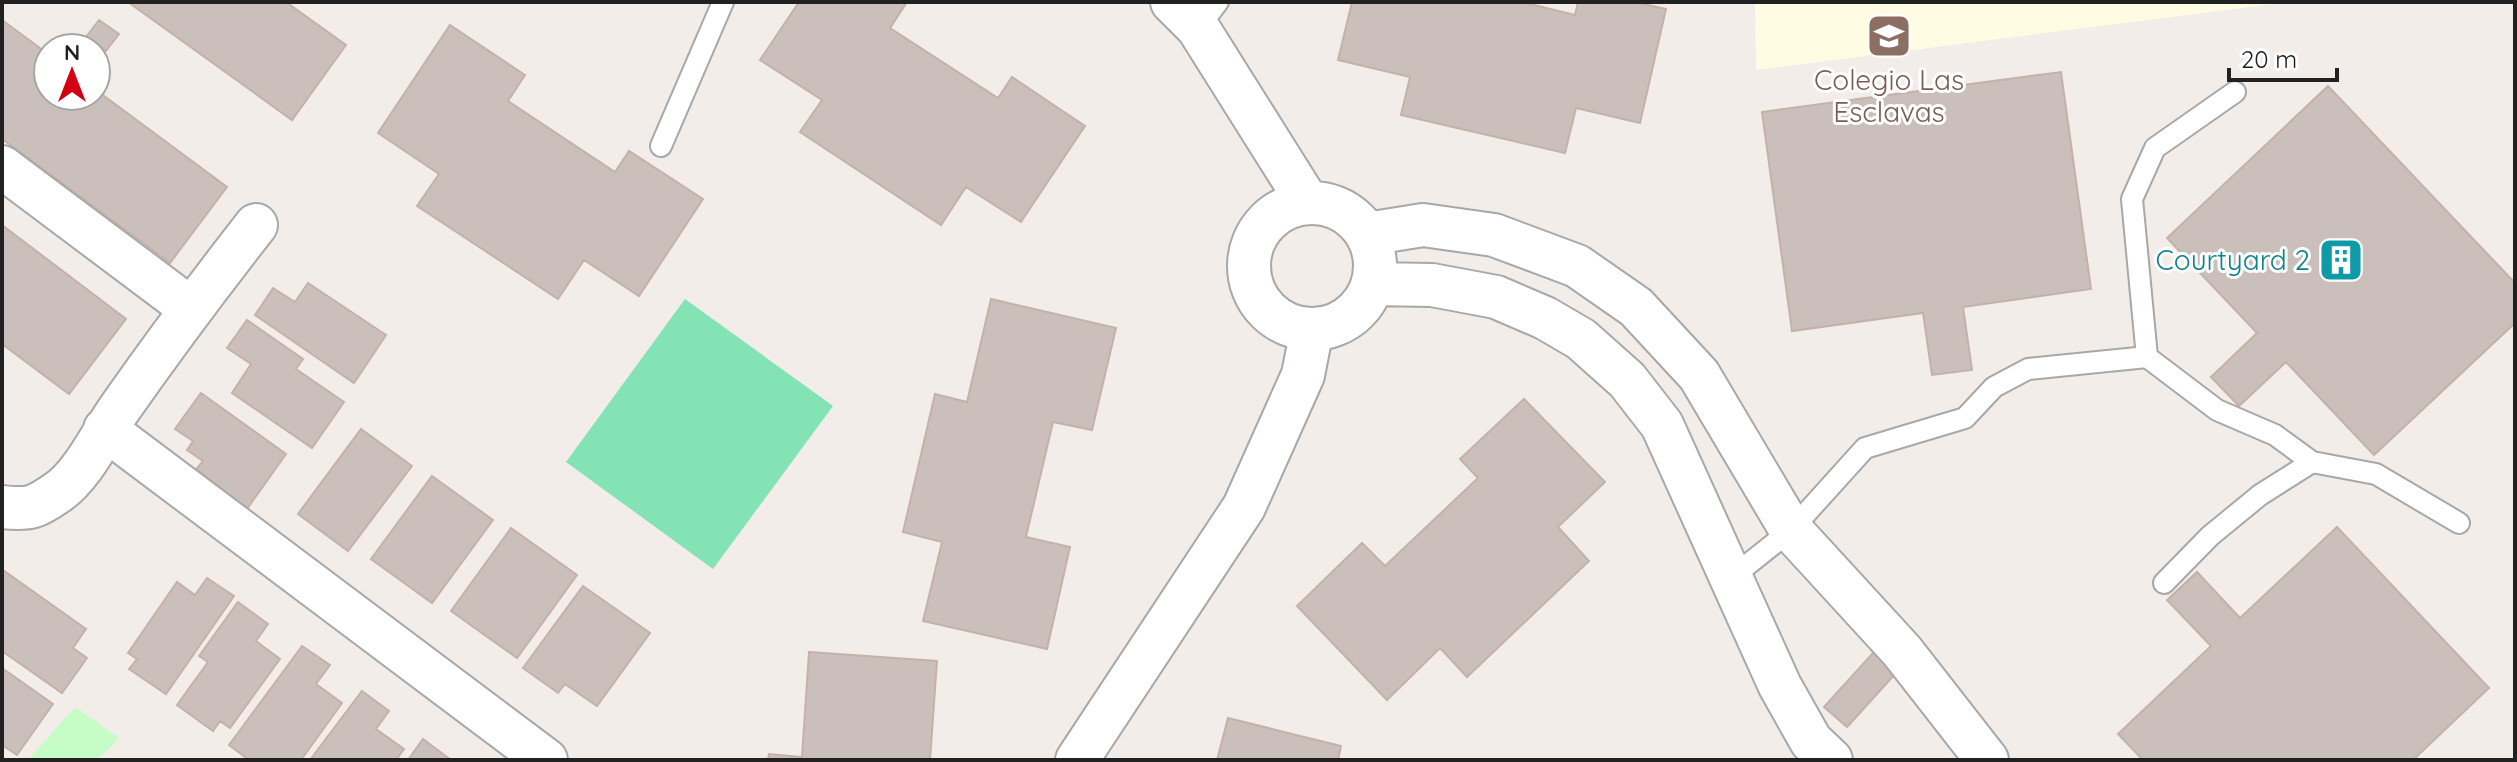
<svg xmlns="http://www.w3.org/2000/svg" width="2517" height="762" font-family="Quicksand,sans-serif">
  <rect width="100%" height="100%" fill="#f2ede8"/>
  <!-- education -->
  <path fill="#fffce3" d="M1755,2h533l-532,68z"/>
  <!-- park -->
  <path fill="#c6fcc5" d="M75,707l44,31 -21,22h-70z"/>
  <!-- pitch -->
  <path fill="#83e3b5" d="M685,299l148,107 -120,163 -147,-107z"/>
  <!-- building -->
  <path fill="#cabfba" stroke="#c4b2a9" stroke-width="2" d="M128,2h158l60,43 -54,75z
    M799,2h108l-17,26 108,70 14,-21 73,49 -64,96 -55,-35 -25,38 -141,-93 22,-32 -62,-40z
    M1352,2h170l53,13 3,-13h57l31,7 -26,114 -64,-15 -11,45 -164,-38 9,-38 -72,-17z
    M2,20l46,34v42h48v-6l131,97 -57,76 -168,-124z
    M99,20l20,14 -13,17 -20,-14z
    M450,25l75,50 -17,26 107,71 14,-21 74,48 -64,97 -55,-36 -26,39 -141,-93 22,-32 -61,-41z
    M2061,72l30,217 -128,18 9,63 -40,5 -9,-62 -131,18 -30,-219z
    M2328,86l187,197v40l-141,132 -88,-93 -47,44 -28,-29 46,-44 -90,-95z
    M2,225l124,94 -57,75 -67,-50z
    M308,283l78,52 -32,48 -99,-68 18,-27 22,14z
    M991,299l125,29 -24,102 -39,-8 -27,115 44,10 -23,102 -124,-28 19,-79 -39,-10 32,-138 32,8z
    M247,320l56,39 -7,10 48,33 -32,46 -80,-55 19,-29 -24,-16z
    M201,393l85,61 -39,55 -53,-37 9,-11 -16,-11 6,-9 -18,-12z
    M1524,399l81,83 -47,45 31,34 -122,116 -27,-29 -53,52 -90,-94 65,-63 23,23 93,-88 -18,-19z
    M361,429l51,37 -64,85 -50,-37z
    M432,476l61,44 -61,83 -61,-44z
    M2337,527l152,161 -76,72h-270l-25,-26 93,-88 -44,-46 30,-28 43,46z
    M511,528l66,47 -60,83 -66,-47z
    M3,570l83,59 -13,19 14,10 -25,35 -60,-42z
    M207,578l27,18 -68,98 -37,-25 8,-10 -9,-6 49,-71 18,13z
    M583,586l67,47 -53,73 -32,-22 -7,9 -35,-25z
    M238,602l30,22 -12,17 24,18 -50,69 -10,-7 -7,10 -36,-26 31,-43 -9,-6z
    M1884,641l22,21 -59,65 -23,-20z
    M302,646l28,19 -14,19 26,19 -41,57h-52l-20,-15z
    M809,652l128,9 -7,99h-162l1,-6 33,3z
    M2,668l51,36 -36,51 -15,-10z
    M362,691l27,20 -13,18 28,20 -8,11h-86z
    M1228,718l113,28 -3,14h-121z
    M423,739l28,21h-43z"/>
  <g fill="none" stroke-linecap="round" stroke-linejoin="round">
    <!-- service casing -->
    <g stroke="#a8a8a8" stroke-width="24">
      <path id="service" d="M1198,28l20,-26
        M661,146l62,-144
        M2147,357l-15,-158 23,-51 80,-56
        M1731,578l60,-48 74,-82 100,-30 29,-31 34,-18 119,-12 70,53 58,25 37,27 64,12 83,49
        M2164,583l46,-47 50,-41 52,-33"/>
    </g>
    <!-- minor casing -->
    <g stroke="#a8a8a8" stroke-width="46">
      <path id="minor" d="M1172,2l26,26 110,175
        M2,167l188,141
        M1249 266a63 63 0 1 1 126 0a63 63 0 1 1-126 0Z
        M1367,234l56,-9 71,10 83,31 59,41 63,68 92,155 111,121 85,109
        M1373,284l59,1 64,12 49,21 36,21 46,41 35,45 118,261 31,55 20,19
        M105,429l441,331
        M2,507c28,3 33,1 56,-15 26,-18 44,-59 62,-84 44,-63 89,-123 136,-183
        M1077,760l167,-253 59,-132 9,-46"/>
    </g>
    <!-- service -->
    <use href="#service" stroke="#fff" stroke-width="20"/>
    <!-- minor -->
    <use href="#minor" stroke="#fff" stroke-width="42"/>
  </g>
  <!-- icons -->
  <defs>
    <g id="school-square" transform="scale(2.3)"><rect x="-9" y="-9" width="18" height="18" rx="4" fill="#8d6e63" stroke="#fff"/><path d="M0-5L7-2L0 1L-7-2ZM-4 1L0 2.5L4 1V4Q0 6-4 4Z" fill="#fff"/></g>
    <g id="building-square" transform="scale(2.3)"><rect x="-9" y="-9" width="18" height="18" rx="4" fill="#0f9aa8" stroke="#fff"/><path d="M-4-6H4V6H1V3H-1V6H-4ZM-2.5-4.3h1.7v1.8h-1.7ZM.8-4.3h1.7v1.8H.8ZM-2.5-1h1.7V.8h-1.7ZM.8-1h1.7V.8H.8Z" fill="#fff"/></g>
  </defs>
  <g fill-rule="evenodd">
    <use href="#school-square" x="1889" y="36"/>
    <use href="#building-square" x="2341" y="260"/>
  </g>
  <g text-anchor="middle" stroke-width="6" stroke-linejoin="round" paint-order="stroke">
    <!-- education labels -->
    <g font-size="28" fill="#785e54" stroke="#fff">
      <text x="1889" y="90">Colegio Las<tspan x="1889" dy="32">Esclavas</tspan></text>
    </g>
    <!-- culture labels -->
    <g font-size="28" fill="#0d838f" stroke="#fff" text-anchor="end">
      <text x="2310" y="270">Courtyard 2</text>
    </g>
  </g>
  <!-- border -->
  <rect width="2517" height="762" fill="none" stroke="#212121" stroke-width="8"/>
  <!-- north arrow -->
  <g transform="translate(72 72)"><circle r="38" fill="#ffffff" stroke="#a6a6a6" stroke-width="2"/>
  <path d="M0-6L14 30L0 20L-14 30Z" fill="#d20015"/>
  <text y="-12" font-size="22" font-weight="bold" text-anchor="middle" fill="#212121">N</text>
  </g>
  <!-- scale -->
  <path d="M2229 68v12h108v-12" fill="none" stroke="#212121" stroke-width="4"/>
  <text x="2241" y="68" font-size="24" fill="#212121" stroke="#ffffff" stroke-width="6" paint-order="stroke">20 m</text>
</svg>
